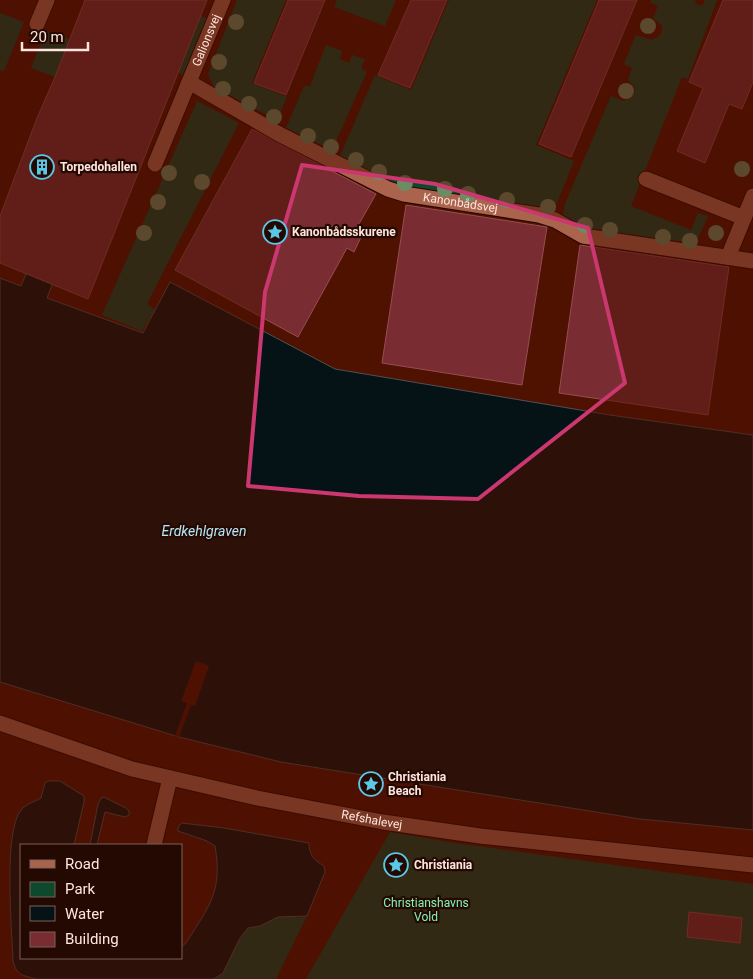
<svg xmlns="http://www.w3.org/2000/svg" width="753" height="979" font-family="Roboto,sans-serif">
  <rect width="100%" height="100%" fill="#4f1100"/>
  <!-- green -->
  <path fill="#0e482d" d="M237,0h49l-34,83 35,14 -10,23 -63,-33 -6,-13z
    M337,0h59l-11,26 -51,-19z
    M449,0h148l-61,145 38,16 -17,42 -7,7 -145,-24 -21,-8 -44,-22 35,-81 36,15z
    M651,0h45l-1,3 7,3 3,-6h12l-29,79 -6,-2 -51,129 60,24 7,-17 10,3 -12,27 -99,-11 -16,-6 -18,-11 2,-11 46,-108 12,5 7,-2 5,-7 -1,-6 -6,-6 4,-12 -8,-4 12,-29 16,5c8,-3 10,-6 10,-14l-9,-8 5,-12 -8,-4z
    M0,13l24,9 -20,49 -4,-1z
    M201,16l10,4 -22,57 -11,-4z
    M46,31l23,8 -14,38 -24,-9z
    M326,45l16,6 -2,8 9,4 3,-8 13,4 -4,9 6,4 -35,78 -46,-22 18,-42h6z
    M197,101l42,22 -92,181 8,6 -13,21 -40,-16z
    M390,832l65,11 298,41v95h-447z
    M289,916l10,2 8,-2 -31,63h-62l9,-6 17,-35 8,-10 12,-2 18,-9z"/>
  <!-- water -->
  <path fill="#051216" stroke="#505252" d="M54,205l25,11 -32,82 96,35 27,-51 165,87 275,46 143,20v395l-113,-11 -359,-57 -102,-25 -179,-55v-404l21,8z
    M48,781h12l24,15v6l-10,43h-53v113h160v-11l5,-4c23,-37 37,-51 29,-97l-8,-5 -29,-10v-4l4,-4 42,5 85,15c0,12 5,17 15,23l1,6 -18,44 -29,1 -18,9 -12,2 -8,10 -17,35 -9,6h-178c-14,-4 -19,-3 -23,-18 -1,-31 -10,-129 8,-151 5,-6 13,-8 20,-12l4,-15z
    M104,797l22,11 3,3v4l-4,2 -20,-5 -8,33h-7l8,-41 3,-6z"/>
  <!-- pier -->
  <path fill="#4f1100" d="M196,661l13,5 -14,40 -4,-1 -12,32 -4,-1 12,-33 -6,-2z"/>
  <!-- building -->
  <path fill="#792d33" stroke="#964e51" d="M85,0h122l-119,299 -88,-36v-47l37,-98 18,-41z
    M288,0h37l-39,95 -32,-12z
    M411,0h36l-37,88 -32,-13z
    M599,0h38l-66,157 -32,-13z
    M723,0h30v82l-11,27 -13,-5 -24,59 -28,-12 26,-63 -14,-6z
    M252,129l124,65 -21,37 7,4 -8,17 -7,-4 -49,89 -123,-67z
    M406,205l141,22 -25,158 -140,-22z
    M580,245l149,22 -21,148 -149,-22z
    M689,912l53,6 -2,25 -53,-6z"/>
  <g fill="none" stroke-linecap="round" stroke-linejoin="round">
    <!-- minor casing -->
    <g stroke="#270600" stroke-width="17">
      <g id="minor">
        <path d="M37,24l10,-24"/>
        <path id="s1" d="M189,82l90,52 109,55 16,5 135,21 16,5 28,16 170,25"/>
        <path id="s2" d="M155,164l68,-164"/>
        <path d="M646,179l98,39"/>
        <path d="M728,257l25,-61"/>
        <path id="s3" d="M0,723l132,46 125,29 126,24 97,14 273,29"/>
        <path d="M154,845l16,-67"/>
      </g>
    </g>
    <!-- minor -->
    <use href="#minor" stroke="#aa644e" stroke-width="15"/>
  </g>
  <!-- trees -->
  <g fill="#6a8d64">
    <circle cx="236" cy="22" r="8"/>
    <circle cx="648" cy="26" r="8"/>
    <circle cx="219" cy="62" r="8"/>
    <circle cx="223" cy="89" r="8"/>
    <circle cx="626" cy="91" r="8"/>
    <circle cx="249" cy="104" r="8"/>
    <circle cx="274" cy="117" r="8"/>
    <circle cx="308" cy="136" r="8"/>
    <circle cx="331" cy="147" r="8"/>
    <circle cx="356" cy="160" r="8"/>
    <circle cx="742" cy="169" r="8"/>
    <circle cx="379" cy="172" r="8"/>
    <circle cx="169" cy="173" r="8"/>
    <circle cx="202" cy="182" r="8"/>
    <circle cx="405" cy="183" r="8"/>
    <circle cx="445" cy="189" r="8"/>
    <circle cx="468" cy="194" r="8"/>
    <circle cx="507" cy="200" r="8"/>
    <circle cx="158" cy="202" r="8"/>
    <circle cx="548" cy="207" r="8"/>
    <circle cx="585" cy="225" r="8"/>
    <circle cx="610" cy="230" r="8"/>
    <circle cx="144" cy="233" r="8"/>
    <circle cx="716" cy="233" r="8"/>
    <circle cx="663" cy="237" r="8"/>
    <circle cx="690" cy="241" r="8"/>
  </g>
  <!-- marked area -->
  <path d="M0 0H753V979H0ZM302,165l133,19 153,44 37,155 -147,116 -119,-3 -111,-10 17,-194z" fill="#4f1100" fill-opacity=".55" fill-rule="evenodd"/>
  <path fill="none" stroke="#cb376f" stroke-width="4" stroke-linejoin="round" d="M302,165l133,19 153,44 37,155 -147,116 -119,-3 -111,-10 17,-194z"/>
  <!-- icons -->
  <defs>
    <g id="building-ring" transform="scale(1.25)"><circle r="9.5" fill="#240903" stroke="#5ac8e6" stroke-width="1.5"/><path d="M-4-6H4V6H1V3H-1V6H-4ZM-2.5-4.3h1.7v1.8h-1.7ZM.8-4.3h1.7v1.8H.8ZM-2.5-1h1.7V.8h-1.7ZM.8-1h1.7V.8H.8Z" fill="#5ac8e6"/></g>
    <g id="sight-ring" transform="scale(1.25)"><circle r="9.5" fill="#240903" stroke="#5ac8e6" stroke-width="1.5"/><path d="M0-6L1.8-2.2L6-1.7L2.9 1.2L3.7 5.4L0 3.3L-3.7 5.4L-2.9 1.2L-6-1.7L-1.8-2.2Z" fill="#5ac8e6"/></g>
  </defs>
  <g fill-rule="evenodd">
    <use href="#building-ring" x="42" y="167"/>
    <use href="#sight-ring" x="275" y="232"/>
    <use href="#sight-ring" x="371" y="784"/>
    <use href="#sight-ring" x="396" y="865"/>
  </g>
  <g text-anchor="middle" stroke-width="4.5" stroke-linejoin="round" paint-order="stroke">
    <!-- street labels -->
    <g font-size="12" fill="#fee6de" stroke="#240903">
      <text dy="4" stroke="none"><textPath href="#s2" startOffset="134">Galionsvej</textPath></text>
      <text dy="4" stroke="none"><textPath href="#s1" startOffset="300">Kanonbådsvej</textPath></text>
      <text dy="4" stroke="none"><textPath href="#s3" startOffset="385">Refshalevej</textPath></text>
    </g>
    <!-- poi labels -->
    <g font-size="12" font-weight="bold" fill="#fee6de" stroke="#240903" text-anchor="start">
      <text x="60" y="171">Torpedohallen</text>
      <text x="292" y="236">Kanonbådsskurene</text>
      <text x="388" y="781">Christiania<tspan x="388" dy="14">Beach</tspan></text>
      <text x="414" y="869">Christiania</text>
    </g>
    <!-- park labels -->
    <g font-size="12" fill="#81f3b6" stroke="#240903">
      <text x="426" y="907">Christianshavns<tspan x="426" dy="14">Vold</tspan></text>
    </g>
    <!-- water labels -->
    <g font-size="14" font-style="italic" fill="#b5e6f5" stroke="#240903">
      <text x="204" y="536">Erdkehlgraven</text>
    </g>
  </g>
  <!-- legend -->
  <rect x="20" y="844" width="162" height="115" fill="#240903" stroke="#7b615b"/>
  <rect x="30" y="860" width="25" height="8" fill="#aa644e" stroke="#7b615b"/>
  <text x="65" y="869" font-size="15" fill="#fee6de">Road</text>
  <rect x="30" y="882" width="25" height="15" fill="#0e482d" stroke="#7b615b"/>
  <text x="65" y="894" font-size="15" fill="#fee6de">Park</text>
  <rect x="30" y="906" width="25" height="15" fill="#051216" stroke="#7b615b"/>
  <text x="65" y="919" font-size="15" fill="#fee6de">Water</text>
  <rect x="30" y="932" width="25" height="15" fill="#792d33" stroke="#7b615b"/>
  <text x="65" y="944" font-size="15" fill="#fee6de">Building</text>
  <!-- scale -->
  <path d="M22 42v8h66v-8" fill="none" stroke="#fee6de" stroke-width="2.5"/>
  <text x="30" y="42" font-size="15" fill="#fee6de" stroke="#240903" stroke-width="4" paint-order="stroke">20 m</text>
</svg>
